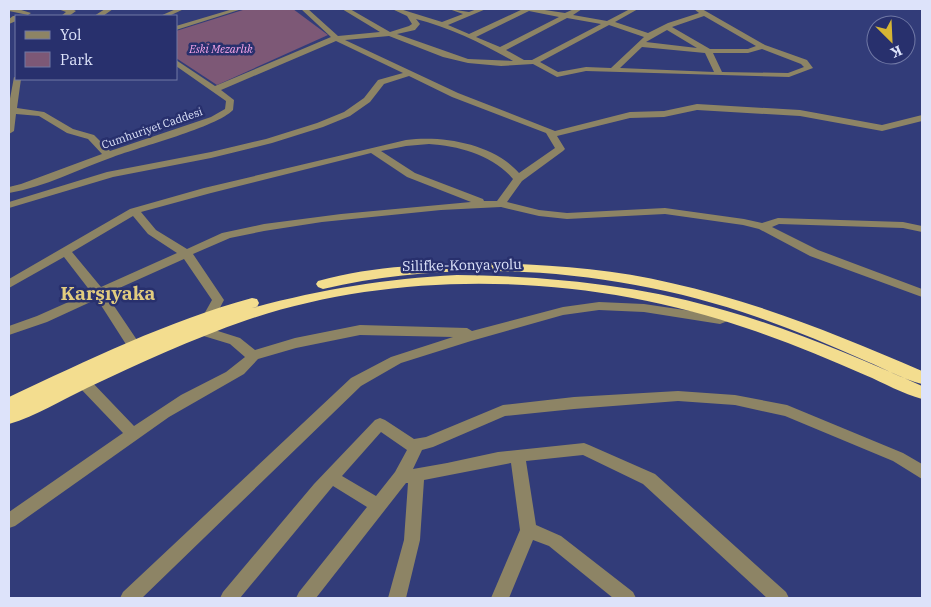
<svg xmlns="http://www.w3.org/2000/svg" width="931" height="607" font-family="'IBM Plex Serif',serif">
  <rect width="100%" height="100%" fill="#323c79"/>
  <!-- green -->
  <path fill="#7d5876" d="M246,9h47l35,26 -111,50 -41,-27v-27z"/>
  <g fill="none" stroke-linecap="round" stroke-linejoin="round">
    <!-- minor -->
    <path fill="#8d8465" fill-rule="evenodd" d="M9,9h9l13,4 -3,2 -19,-4z
      M58,9h14l4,2 -7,5h-8l5,-4z
      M105,9h8l-10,7h-9z
      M176,9h8l-15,7h-9z
      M233,9h9l-66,21v-4z
      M301,9h7l30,27 42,-4 -38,-23h8l40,23 19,-6 3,-2 -5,-8 -15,-7h8l42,13 21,-8 -14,-5 20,3 8,-3h9l-38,16 21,9 54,-25h15l27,4 9,-4h8l-9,6 34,6 23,-12h8l-23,13 33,11 20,-10 31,-10 -5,-4h8l63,36 42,15 6,8 -24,9 -203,-6 -29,6 -24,-13 -32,2 -33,-3 -25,-6 -54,-21 -44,4 113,53 97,38 75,-19 34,-1 33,-7 103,6 82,15 40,-10v6l-40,10 -82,-15 -103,-6 -33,7 -34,1 -73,18 8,13 -2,2 -41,30 -15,21 32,8 28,3 98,-5 79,11 18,4 16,-5 125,4 19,4v6l-19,-4 -124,-4 -7,3 46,23 104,39v8l-112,-41 -51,-27 -16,-4 -78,-11 -98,5 -28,-3 -38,-9 -60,3 -119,12 -58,9 -34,7 -37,16 31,46 -10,19h-10l-1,-3 9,-16 -28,-41 -78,35 35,52 -2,3h-10l-32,-50 -50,23 -38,13v-9l28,-10 54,-24 -27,-35 -55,31v-9l121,-70 74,-21 202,-48c37,-5 88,4 113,33l36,-25 -9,-15 -94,-36 -43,-21 -25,8 -14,18 -20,14 -27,11 -51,16 -61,15 -98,19 -104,31v-6l98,-30 104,-20 55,-13 51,-16 27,-11 20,-14 14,-18 25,-7 -67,-32 -115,49 13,10 -1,10c-16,17 -94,37 -120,47 -34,12 -68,30 -104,36v-6l12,-3 81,-30 -14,-15 -21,-6 -28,-17 -23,-2 -2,17 -5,3v-30l5,-27 7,2 -4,29 27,4 29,17 21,6 16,16 101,-34 14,-8 1,-8 -50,-35v-6l39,26 116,-49zM529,11l30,6 -59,30 -24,-10zM704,16l52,30 -8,3h-38l-38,-22zM567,18l34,6 -69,36h-8l-18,-10zM416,19c32,8 68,25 97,42l-45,-2 -71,-25 18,-4 5,-6zM609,25l35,12 -33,31 -25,-1 -28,5 -18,-10zM667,30l30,18 -51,-6zM642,47l63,6 9,19 -94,-4zM762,49l39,15 3,3 -16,6 -66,-1 -9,-19h35zM429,144c30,2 64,11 84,35l-16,22h-13l-1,-2 -68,-26 -34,-22 25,-5zM371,153l36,24 64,25 -130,12 -77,10 -42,9 -35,16 -31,-19 -15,-18 70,-19zM133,216l15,18 29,19 -76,34 -29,-35z
      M13,16h4l-1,5 -7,3v-5z
      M599,302l45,2 74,11 10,-3 6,4 -1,3 -13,5 -76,-12 -45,-2 -36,5 -92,26 -70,22 -40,23 -219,212h-22l3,-6 228,-214 40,-21 62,-20 -93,-2 -64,13 -38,11 -14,15 -75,43 -154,109 -6,2v-16l114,-79 -44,-46 -2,-4 2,-4 5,-1 5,1 45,47 47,-31 45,-23 19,-15 -15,-13 -33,-10 -2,-3 2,-3 5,-2 38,12 15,12 40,-12 65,-13 107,3 5,3 91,-24z
      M678,391l57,4 52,10 116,48 19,11v15l-29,-18 -108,-45 -50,-11 -57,-4 -104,8 -69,7 -72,31 -11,3 -9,19 34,-6 51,-11 86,-9 5,2 66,29 131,118 3,6h-22l-124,-114 -60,-29 -57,6 10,64 25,11 72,56 3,6h-23l-64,-52 -16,-6 -24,58h-18l29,-68 -9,-67 -87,17 -4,60 -14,58h-18l16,-58 4,-57h-2l-90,115h-20l3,-6 68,-85 -34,-21 -93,112h-20l3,-6 91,-108 61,-64 5,-2 5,2 29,19 12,-2 77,-32 71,-8zM381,432l26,18 -12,22 -19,24 -34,-20z"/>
    <!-- highway -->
    <path fill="#f3dd8f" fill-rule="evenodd" d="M494,263c59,2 119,6 177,20 87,19 170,53 251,88v13c-19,-5 -37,-15 -56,-23 -36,-16 -72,-31 -109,-44 -135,-47 -295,-61 -434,-28l-5,-2 -2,-3 2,-3c57,-16 117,-17 176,-18z
      M457,275c92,1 183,10 270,36 67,19 132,47 195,75v13c-19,-5 -38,-16 -57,-24 -38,-17 -77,-33 -116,-46 -158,-55 -344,-62 -502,-9 -55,19 -107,43 -160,68 -25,12 -51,28 -78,36v-27c79,-37 159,-76 243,-99l5,1 2,4 -2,4 -5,1c70,-19 133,-29 205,-33z"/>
  </g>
  <g text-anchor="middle" stroke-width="5" stroke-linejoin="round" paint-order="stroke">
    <!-- far-park labels -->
    <g font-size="11" font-style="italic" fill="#fba7eb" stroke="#28306d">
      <text x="221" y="53">Eski Mezarlık</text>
    </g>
    <!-- far-street labels -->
    <g font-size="11" fill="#dde3fa" stroke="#28306d">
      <text transform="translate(152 128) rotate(-19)" y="4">Cumhuriyet Caddesi</text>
    </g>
    <!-- street labels -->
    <g font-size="14" fill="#dde3fa" stroke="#28306d">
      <text transform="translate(462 265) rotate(-1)" y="5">Silifke-Konya yolu</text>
    </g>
    <!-- district labels -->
    <g font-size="19" font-weight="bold" fill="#e2cc7f" stroke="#28306d">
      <text x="108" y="300">Karşıyaka</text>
    </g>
  </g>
  <!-- border -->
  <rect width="931" height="607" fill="none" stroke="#dde3fa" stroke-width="20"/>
  <!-- legend -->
  <rect x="15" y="15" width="162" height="65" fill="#28306d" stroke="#7078a5"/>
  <rect x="25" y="31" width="25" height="8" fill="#8d8465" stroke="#7078a5"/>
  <text x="60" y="40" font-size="15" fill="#dde3fa">Yol</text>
  <rect x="25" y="52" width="25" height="15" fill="#7d5876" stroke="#7078a5"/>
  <text x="60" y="65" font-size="15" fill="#dde3fa">Park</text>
  <!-- north arrow -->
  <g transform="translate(891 40) rotate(156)"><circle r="24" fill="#28306d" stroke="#7078a5"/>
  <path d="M0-4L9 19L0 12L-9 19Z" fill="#d6b534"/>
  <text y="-8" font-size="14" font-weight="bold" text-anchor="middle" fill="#dde3fa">K</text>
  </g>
</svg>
